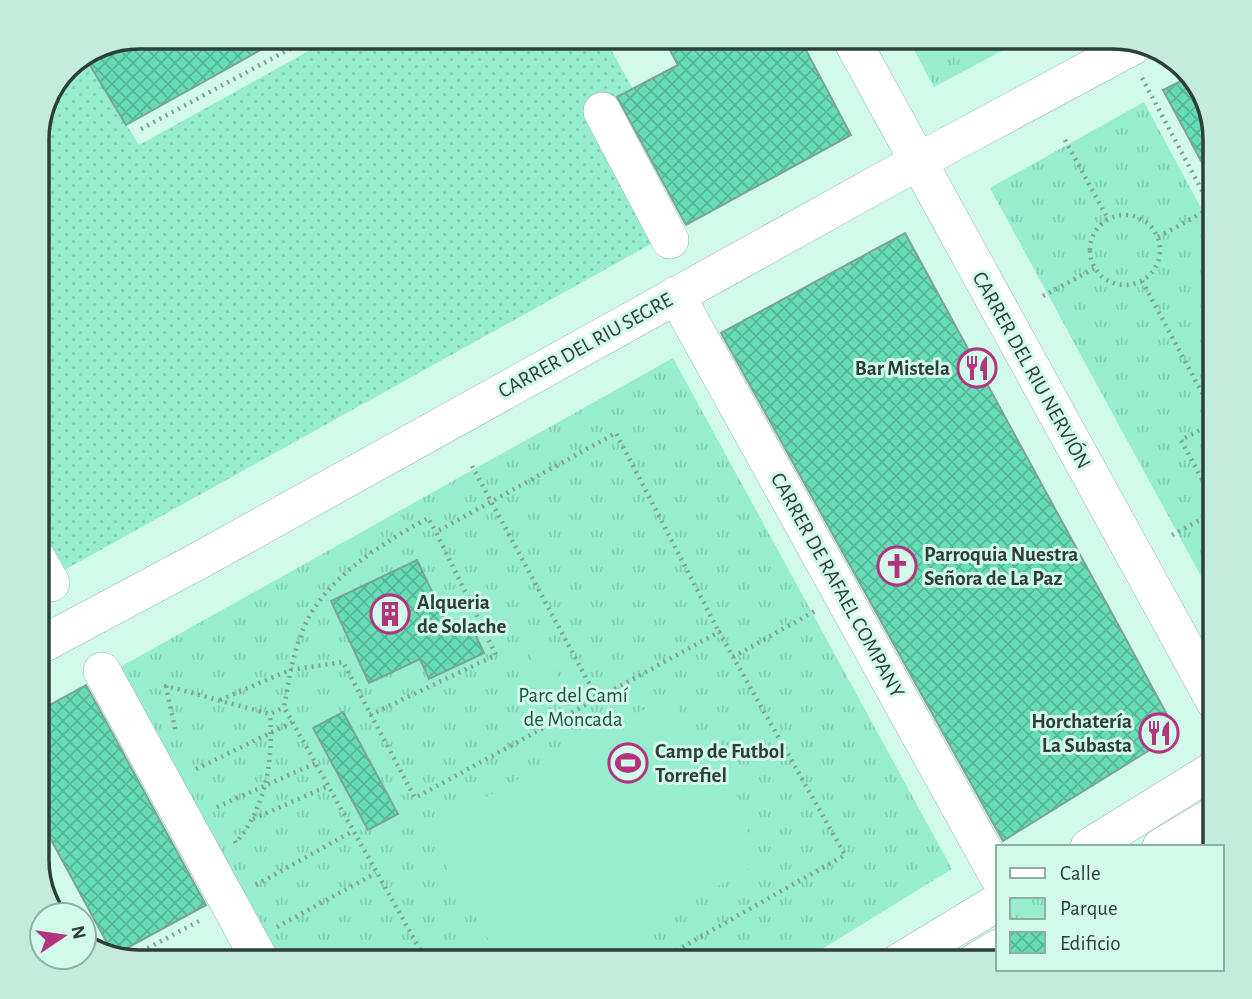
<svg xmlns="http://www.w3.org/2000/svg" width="1252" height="999" font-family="'Alegreya Sans',sans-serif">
  <defs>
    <pattern id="grass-dots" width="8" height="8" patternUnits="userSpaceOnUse" patternTransform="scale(1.75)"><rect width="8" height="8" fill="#97eecf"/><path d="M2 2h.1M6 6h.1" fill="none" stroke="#82cdb2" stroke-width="1.8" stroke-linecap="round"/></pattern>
    <pattern id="park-tufts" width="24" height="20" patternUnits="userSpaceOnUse" patternTransform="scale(1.75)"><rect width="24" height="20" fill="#97eecf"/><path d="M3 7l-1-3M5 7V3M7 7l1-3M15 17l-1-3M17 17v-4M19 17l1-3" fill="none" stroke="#82cdb2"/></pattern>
    <pattern id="building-cross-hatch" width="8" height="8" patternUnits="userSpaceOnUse" patternTransform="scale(1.75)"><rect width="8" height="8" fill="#67ddb7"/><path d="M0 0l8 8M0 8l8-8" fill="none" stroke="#55b596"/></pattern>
  </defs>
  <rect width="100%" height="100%" fill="#d2faea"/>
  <!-- grass -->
  <path fill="url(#grass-dots)" d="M334,37h270l29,52 -43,22 68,129 -599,333 -22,-39v-402l34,-70 14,-5 54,88z"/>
  <!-- park -->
  <path fill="url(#park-tufts)" d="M907,37h121l-94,50z
    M1144,102l71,132v368l-225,-414z
    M673,358l279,511 -151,93h-529l-159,-291z"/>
  <!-- garden -->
  <path fill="#97eecf" d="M542,647l25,45 -12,7 -25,-45z
    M670,695l94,165 -181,102h-82l-74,-132z"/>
  <!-- building -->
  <path fill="url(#building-cross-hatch)" stroke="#7da394" stroke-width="2" d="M139,37h145l-158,88 -41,-68z
    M663,37h136l52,98 -165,90 -69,-128 61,-32z
    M1191,76l14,18 10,45v48l-52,-97z
    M905,233l272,500 -174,108 -282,-508z
    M417,560l36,76 19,-9 12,26 -55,26 -9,-20 -51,24 -38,-82z
    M86,685l120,220 -90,49 -4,-2 -75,-138v-102z
    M343,712l55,102 -30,16 -55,-102z"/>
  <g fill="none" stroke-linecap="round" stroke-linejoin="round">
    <!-- minor casing -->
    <g stroke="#90b6a8" stroke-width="38">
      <path id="minor" d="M850,37l365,665
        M602,111l68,129
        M676,295l322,581
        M37,558l14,25
        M37,647l163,-87 717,-398 218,-117
        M102,671l159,291
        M1089,847l126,-78
        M1161,847l54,-32
        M899,962l99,-60
        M975,962l23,-14"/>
    </g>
    <!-- path -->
    <path stroke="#83a094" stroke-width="4.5" stroke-dasharray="2 5" stroke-linecap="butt" d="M1009,37l8,12
      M1142,78l73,137
      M141,129l171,-92
      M1065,140l43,79
      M1090 250a35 35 0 1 1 70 0a35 35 0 1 1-70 0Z
      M1158,237l53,-29
      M1142,281l73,136
      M1043,296l52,-28
      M472,466l125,232
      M1215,504l-34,-64 34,-18
      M1172,535l43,-23
      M733,657l82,-46
      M220,700l70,-30 53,-8 72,136 304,-166 126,223 -189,107
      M370,715l126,-60 -60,-123 180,-99 103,199
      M175,729l-9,-43 104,28 14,-7
      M196,769l97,-47
      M217,807l99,-44
      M253,819l75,-33
      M235,841l1,2c31,-39 37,-81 34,-129
      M256,885l97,-54
      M277,927l99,-54
      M129,958l72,-38
      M427,962l-143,-255c5,-27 9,-55 20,-80 21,-49 79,-84 124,-109l8,14"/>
    <!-- minor -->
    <use href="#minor" stroke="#fff" stroke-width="37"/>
  </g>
  <!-- icons -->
  <defs>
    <g id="restaurant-ring" transform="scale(2.0125)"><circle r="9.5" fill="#d2faea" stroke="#b4337d" stroke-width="1.5"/><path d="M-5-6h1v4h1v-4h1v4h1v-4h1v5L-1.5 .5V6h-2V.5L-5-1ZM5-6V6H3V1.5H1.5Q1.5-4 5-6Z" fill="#b4337d"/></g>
    <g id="church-ring" transform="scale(2.0125)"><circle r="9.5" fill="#d2faea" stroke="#b4337d" stroke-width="1.5"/><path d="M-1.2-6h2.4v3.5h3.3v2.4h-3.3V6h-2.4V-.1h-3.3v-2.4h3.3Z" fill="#b4337d"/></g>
    <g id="building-ring" transform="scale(2.0125)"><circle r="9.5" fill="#d2faea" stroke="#b4337d" stroke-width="1.5"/><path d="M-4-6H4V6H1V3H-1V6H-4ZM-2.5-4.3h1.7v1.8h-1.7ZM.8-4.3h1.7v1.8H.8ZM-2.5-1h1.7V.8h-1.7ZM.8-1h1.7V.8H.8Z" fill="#b4337d"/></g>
    <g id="stadium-ring" transform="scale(2.0125)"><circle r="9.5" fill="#d2faea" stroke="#b4337d" stroke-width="1.5"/><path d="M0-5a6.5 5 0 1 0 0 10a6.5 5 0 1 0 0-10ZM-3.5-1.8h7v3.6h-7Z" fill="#b4337d"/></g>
  </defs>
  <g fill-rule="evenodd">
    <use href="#restaurant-ring" x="977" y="368"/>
    <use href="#church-ring" x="897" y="566"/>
    <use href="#building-ring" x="390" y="614"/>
    <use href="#restaurant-ring" x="1159" y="733"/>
    <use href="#stadium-ring" x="628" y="763"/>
  </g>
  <g text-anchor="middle" stroke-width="6" stroke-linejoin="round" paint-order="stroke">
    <!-- street labels -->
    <g font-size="21" fill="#2e3e38" stroke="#d2faea">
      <text transform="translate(585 345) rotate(-29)" y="7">CARRER DEL RIU SEGRE</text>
      <text transform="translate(1032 370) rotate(61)" y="7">CARRER DEL RIU NERVIÓN</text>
      <text transform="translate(838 585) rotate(61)" y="7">CARRER DE RAFAEL COMPANY</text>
    </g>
    <!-- poi labels -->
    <g font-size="21" font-weight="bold" fill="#2e3e38" stroke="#d2faea" text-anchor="start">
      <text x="950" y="375" text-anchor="end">Bar Mistela</text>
      <text x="924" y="561">Parroquia Nuestra<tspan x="924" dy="24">Señora de La Paz</tspan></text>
      <text x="417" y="609">Alqueria<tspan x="417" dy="24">de Solache</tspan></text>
      <text x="1132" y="728" text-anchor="end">Horchatería<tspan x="1132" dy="24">La Subasta</tspan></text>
      <text x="655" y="758">Camp de Futbol<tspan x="655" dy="24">Torrefiel</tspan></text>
    </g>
    <!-- park labels -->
    <g font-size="21" fill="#215343" stroke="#d2faea">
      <text x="573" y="702">Parc del Camí<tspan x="573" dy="24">de Moncada</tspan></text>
    </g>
  </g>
  <!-- crop -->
  <path d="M0 0H1252V999H0ZM139 49H1113A90 90 0 0 1 1203 139V860A90 90 0 0 1 1113 950H139A90 90 0 0 1 49 860V139A90 90 0 0 1 139 49Z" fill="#c5ebdc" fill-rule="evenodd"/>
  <path fill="none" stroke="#2e3e38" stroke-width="3.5" d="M139 49H1113A90 90 0 0 1 1203 139V860A90 90 0 0 1 1113 950H139A90 90 0 0 1 49 860V139A90 90 0 0 1 139 49Z"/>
  <!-- legend -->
  <rect x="996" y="845" width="228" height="126" fill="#d2faea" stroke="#90afa3" stroke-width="2"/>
  <rect x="1010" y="868" width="35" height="10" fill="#ffffff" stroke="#90afa3" stroke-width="2"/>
  <text x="1060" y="880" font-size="21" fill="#2e3e38">Calle</text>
  <rect x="1010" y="898" width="35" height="21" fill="url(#park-tufts)" stroke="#90afa3" stroke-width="2"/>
  <text x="1060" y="915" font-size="21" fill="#2e3e38">Parque</text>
  <rect x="1010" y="932" width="35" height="21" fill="url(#building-cross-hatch)" stroke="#90afa3" stroke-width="2"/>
  <text x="1060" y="950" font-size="21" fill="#2e3e38">Edificio</text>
  <!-- north arrow -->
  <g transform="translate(63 936) rotate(77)"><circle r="33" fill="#d2faea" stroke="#90afa3" stroke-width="2"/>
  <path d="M0-5L12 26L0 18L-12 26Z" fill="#b4337d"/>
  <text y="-10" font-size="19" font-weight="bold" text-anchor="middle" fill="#2e3e38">N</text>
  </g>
</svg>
